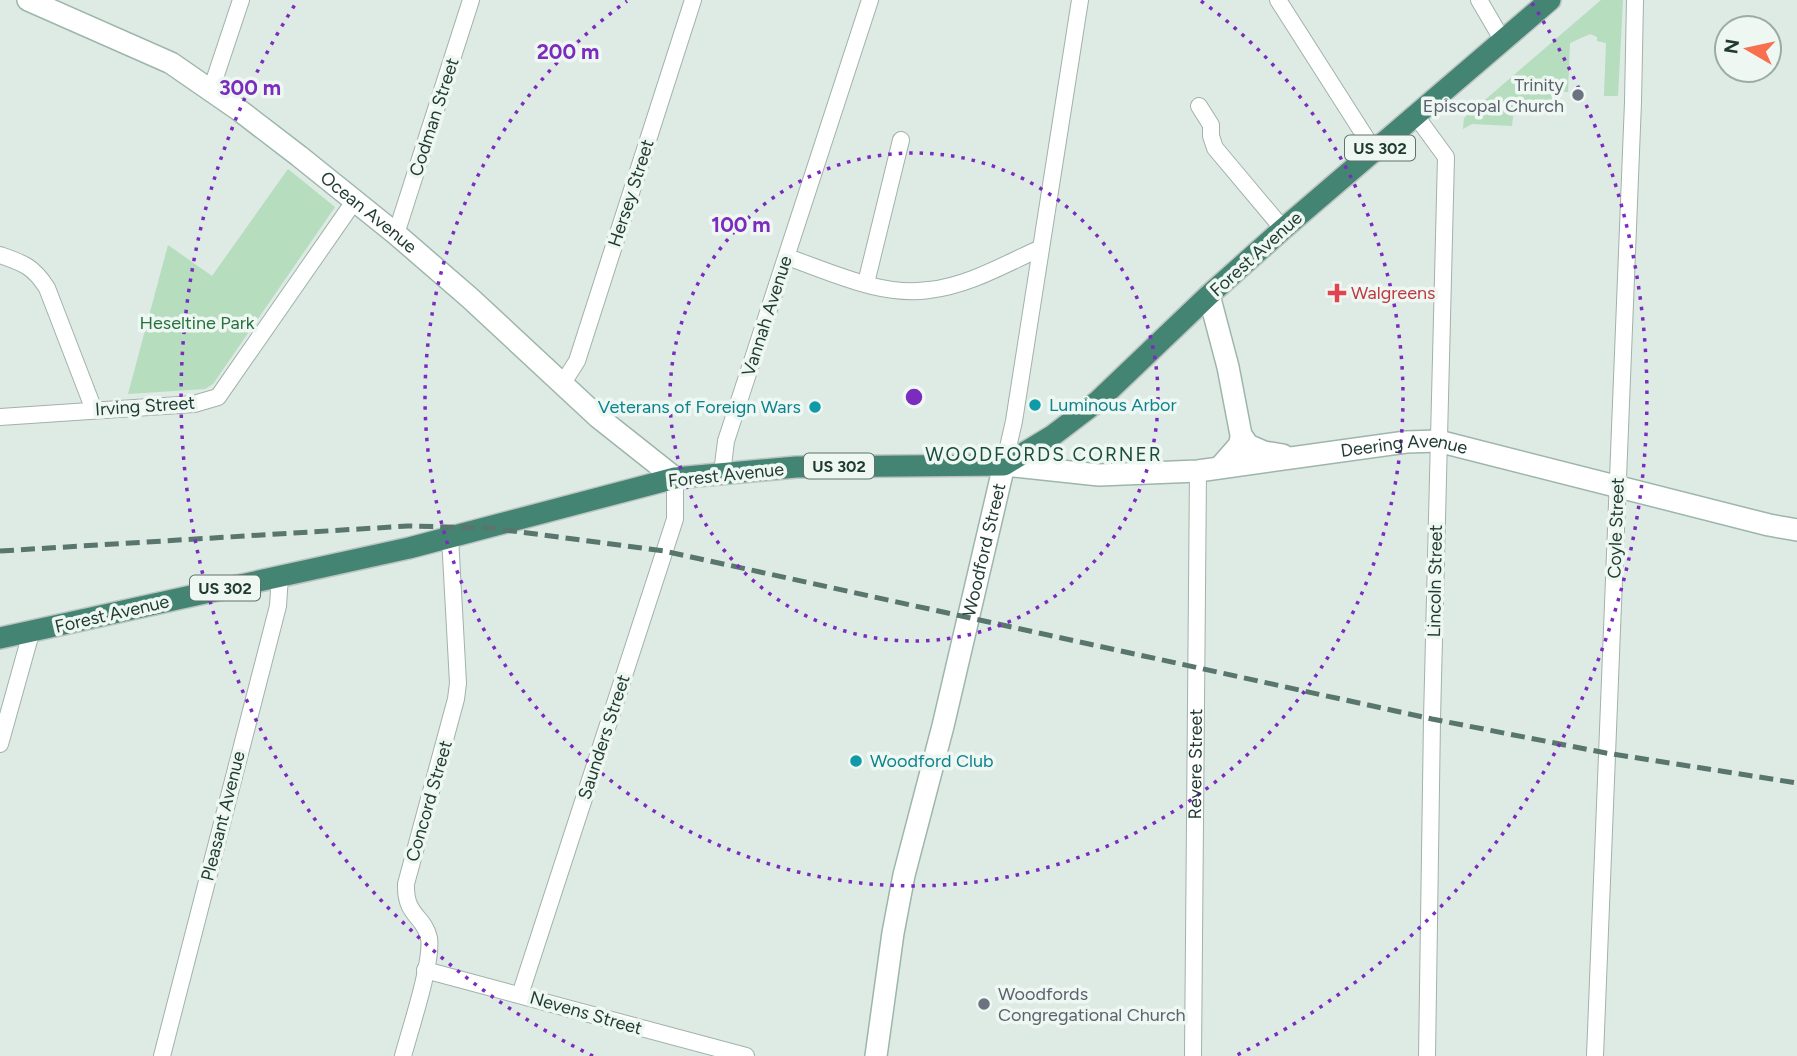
<svg xmlns="http://www.w3.org/2000/svg" width="1797" height="1056" font-family="Figtree,sans-serif">
  <rect width="100%" height="100%" fill="#deeae4"/>
  <!-- green -->
  <path fill="#b5ddbe" d="M1601,0h22l-5,96h-14l2,-53 -9,-2v-4l-7,-3 -20,9 -2,49h-16l-1,19 -37,-2 -2,17 -40,-2 -9,5 1,-11z
    M288,169l47,38 -122,177 -8,5 -77,5 40,-149 44,31z"/>
  <g fill="none" stroke-linecap="round" stroke-linejoin="round">
    <!-- minor casing -->
    <g stroke="#a1b2ab" stroke-width="18">
      <g id="minor">
        <path d="M1278,0l97,152"/>
        <path d="M1479,0l24,41"/>
        <path d="M211,90l30,-90"/>
        <path d="M1199,106l12,19v11l4,12 68,81"/>
        <path d="M1416,116l30,41 -14,562 -5,337"/>
        <path d="M396,234l75,-234"/>
        <path d="M0,255c23,8 33,11 47,33l47,122"/>
        <path d="M787,257c44,15 94,40 142,33 39,-4 76,-26 112,-42"/>
        <path d="M866,283l35,-143"/>
        <path d="M563,383l14,-22 116,-361"/>
        <path d="M0,417l194,-13 24,-7 137,-197"/>
        <path d="M1004,465l10,-44 66,-421"/>
        <path d="M722,473l4,-32 144,-441"/>
        <path d="M0,744l31,-111"/>
        <path d="M425,970l321,86"/>
        <path d="M520,995l155,-476v-41"/>
        <path d="M162,1056l116,-450 2,-30"/>
        <path d="M403,1056c7,-26 30,-95 26,-118 -5,-23 -24,-21 -23,-54l50,-185 2,-16 -8,-146"/>
        <path id="s1" d="M1193,1056l5,-585"/>
        <path d="M1595,1056l38,-954 2,-102"/>
      </g>
    </g>
    <!-- tertiary casing -->
    <g stroke="#a1b2ab" stroke-width="22">
      <path id="tertiary" d="M1217,469l21,-24 3,-10"/>
    </g>
    <!-- secondary casing -->
    <g stroke="#9cb6ab" stroke-width="24">
      <g id="secondary">
        <path id="s2" d="M28,0l143,63 68,47 60,46 97,78 74,64 128,119 77,61"/>
        <path d="M1209,295l19,72 13,68 7,10 16,7 19,3"/>
        <path id="s3" d="M876,1056l17,-123 11,-58 39,-149 61,-261 95,10 99,-4 208,-29 32,-1 331,84 28,5"/>
      </g>
    </g>
    <!-- trunk casing -->
    <g stroke="#bcc4c1" stroke-width="24">
      <path id="trunk" d="M0,638l409,-90 266,-70 121,-11 208,-2 48,-29 46,-35 111,-106 74,-66 267,-229"/>
    </g>
    <!-- minor -->
    <use href="#minor" stroke="#fff" stroke-width="16"/>
    <!-- tertiary -->
    <use href="#tertiary" stroke="#fff" stroke-width="19"/>
    <!-- secondary -->
    <use href="#secondary" stroke="#fff" stroke-width="21"/>
    <!-- trunk -->
    <use href="#trunk" stroke="#448472" stroke-width="21"/>
    <!-- rail -->
    <path stroke="#58766d" stroke-width="5" stroke-dasharray="14 7" stroke-linecap="butt" d="M0,551l408,-25 82,2 174,23 768,168 174,34 191,30"/>
  </g>
  <!-- distance rings -->
  <g fill="none" stroke="#7b2cbf" stroke-width="3.5" stroke-dasharray="3.5 7">
    <circle cx="914" cy="397" r="244"/>
    <path d="M1201 1A489 489 0 1 1 627 1"/>
    <path d="M593 1056A733 733 0 0 1 296 3M1532 3A733 733 0 0 1 1235 1056"/>
  </g>
  <!-- markers -->
  <g fill="#6b7280" stroke="#eef7f2" stroke-width="2.5">
    <circle cx="1578" cy="95" r="7"/>
    <circle cx="984" cy="1004" r="7"/>
  </g>
  <path fill="#e0444e" stroke="#eef7f2" stroke-width="2.5" d="M1333.5 282.5h7v7h7v7h-7v7h-7v-7h-7v-7h7z"/>
  <g fill="#0f9aa8" stroke="#eef7f2" stroke-width="2.5">
    <circle cx="1035" cy="405" r="7"/>
    <circle cx="815" cy="407" r="7"/>
    <circle cx="856" cy="761" r="7"/>
  </g>
  <g text-anchor="middle" stroke-width="7" stroke-linejoin="round" paint-order="stroke">
    <!-- shield labels -->
    <g fill="#eef7f2" stroke="#5d736b" stroke-width="2">
      <rect x="1345" y="135.5" width="70" height="25" rx="5"/>
      <rect x="804" y="453.5" width="70" height="25" rx="5"/>
      <rect x="190" y="575.5" width="70" height="25" rx="5"/>
    </g>
    <g font-size="16" font-weight="bold" fill="#1f3a31">
      <text x="1380" y="154">US 302</text>
      <text x="839" y="472">US 302</text>
      <text x="225" y="594">US 302</text>
    </g>
    <!-- worship labels -->
    <g font-size="18" fill="#5b616d" stroke="#eef7f2" text-anchor="end">
      <text x="1564" y="91">Trinity<tspan x="1564" dy="21">Episcopal Church</tspan></text>
      <text x="998" y="1000" text-anchor="start">Woodfords<tspan x="998" dy="21">Congregational Church</tspan></text>
    </g>
    <!-- street labels -->
    <g font-size="18" fill="#1f3a31" stroke="#eef7f2">
      <text transform="translate(434 117) rotate(-72)" y="6">Codman Street</text>
      <text transform="translate(631 193) rotate(-72)" y="6">Hersey Street</text>
      <text dy="6" stroke="none"><textPath href="#s2" startOffset="404">Ocean Avenue</textPath></text>
      <text transform="translate(1256 254) rotate(-42)" y="6">Forest Avenue</text>
      <text transform="translate(767 316) rotate(-72)" y="6">Vannah Avenue</text>
      <text transform="translate(145 406) rotate(-4)" y="6">Irving Street</text>
      <text dy="6" stroke="none"><textPath href="#s3" startOffset="1008">Deering Avenue</textPath></text>
      <text transform="translate(726 475) rotate(-6)" y="6">Forest Avenue</text>
      <text transform="translate(1616 528) rotate(-88)" y="6">Coyle Street</text>
      <text dy="6" stroke="none"><textPath href="#s3" startOffset="518">Woodford Street</textPath></text>
      <text transform="translate(1435 581) rotate(-89)" y="6">Lincoln Street</text>
      <text transform="translate(112 614) rotate(-13)" y="6">Forest Avenue</text>
      <text transform="translate(604 737) rotate(-72)" y="6">Saunders Street</text>
      <text dy="6" stroke="none"><textPath href="#s1" startOffset="292">Revere Street</textPath></text>
      <text transform="translate(429 801) rotate(-74)" y="6">Concord Street</text>
      <text transform="translate(223 816) rotate(-76)" y="6">Pleasant Avenue</text>
      <text transform="translate(586 1013) rotate(16)" y="6">Nevens Street</text>
    </g>
    <!-- health labels -->
    <g font-size="18" fill="#be3a42" stroke="#eef7f2" text-anchor="start">
      <text x="1351" y="299">Walgreens</text>
    </g>
    <!-- park labels -->
    <g font-size="18" fill="#277241" stroke="#eef7f2">
      <text x="197" y="329">Heseltine Park</text>
    </g>
    <!-- culture labels -->
    <g font-size="18" fill="#0d838f" stroke="#eef7f2" text-anchor="start">
      <text x="1049" y="411">Luminous Arbor</text>
      <text x="801" y="413" text-anchor="end">Veterans of Foreign Wars</text>
      <text x="870" y="767">Woodford Club</text>
    </g>
    <!-- neighbourhood labels -->
    <g font-size="19" letter-spacing="2" fill="#1a4d3e" stroke="#eef7f2">
      <text x="1044" y="461">WOODFORDS CORNER</text>
    </g>
  </g>
  <circle cx="914" cy="397" r="10" fill="#7b2cbf" stroke="#eef7f2" stroke-width="3.5"/>
  <g font-size="21" text-anchor="middle" font-weight="bold" fill="#7b2cbf" stroke="#eef7f2" stroke-width="7" stroke-linejoin="round" paint-order="stroke">
    <text x="568" y="59">200 m</text>
    <text x="250" y="95">300 m</text>
    <text x="741" y="232">100 m</text>
  </g>
  <!-- north arrow -->
  <g transform="translate(1748 49) rotate(279)"><circle r="33" fill="#eef7f2" stroke="#9baba5" stroke-width="2"/>
  <path d="M0-5L12 26L0 18L-12 26Z" fill="#f86f4e"/>
  <text y="-10" font-size="19" font-weight="bold" text-anchor="middle" fill="#1f3a31">N</text>
  </g>
</svg>
